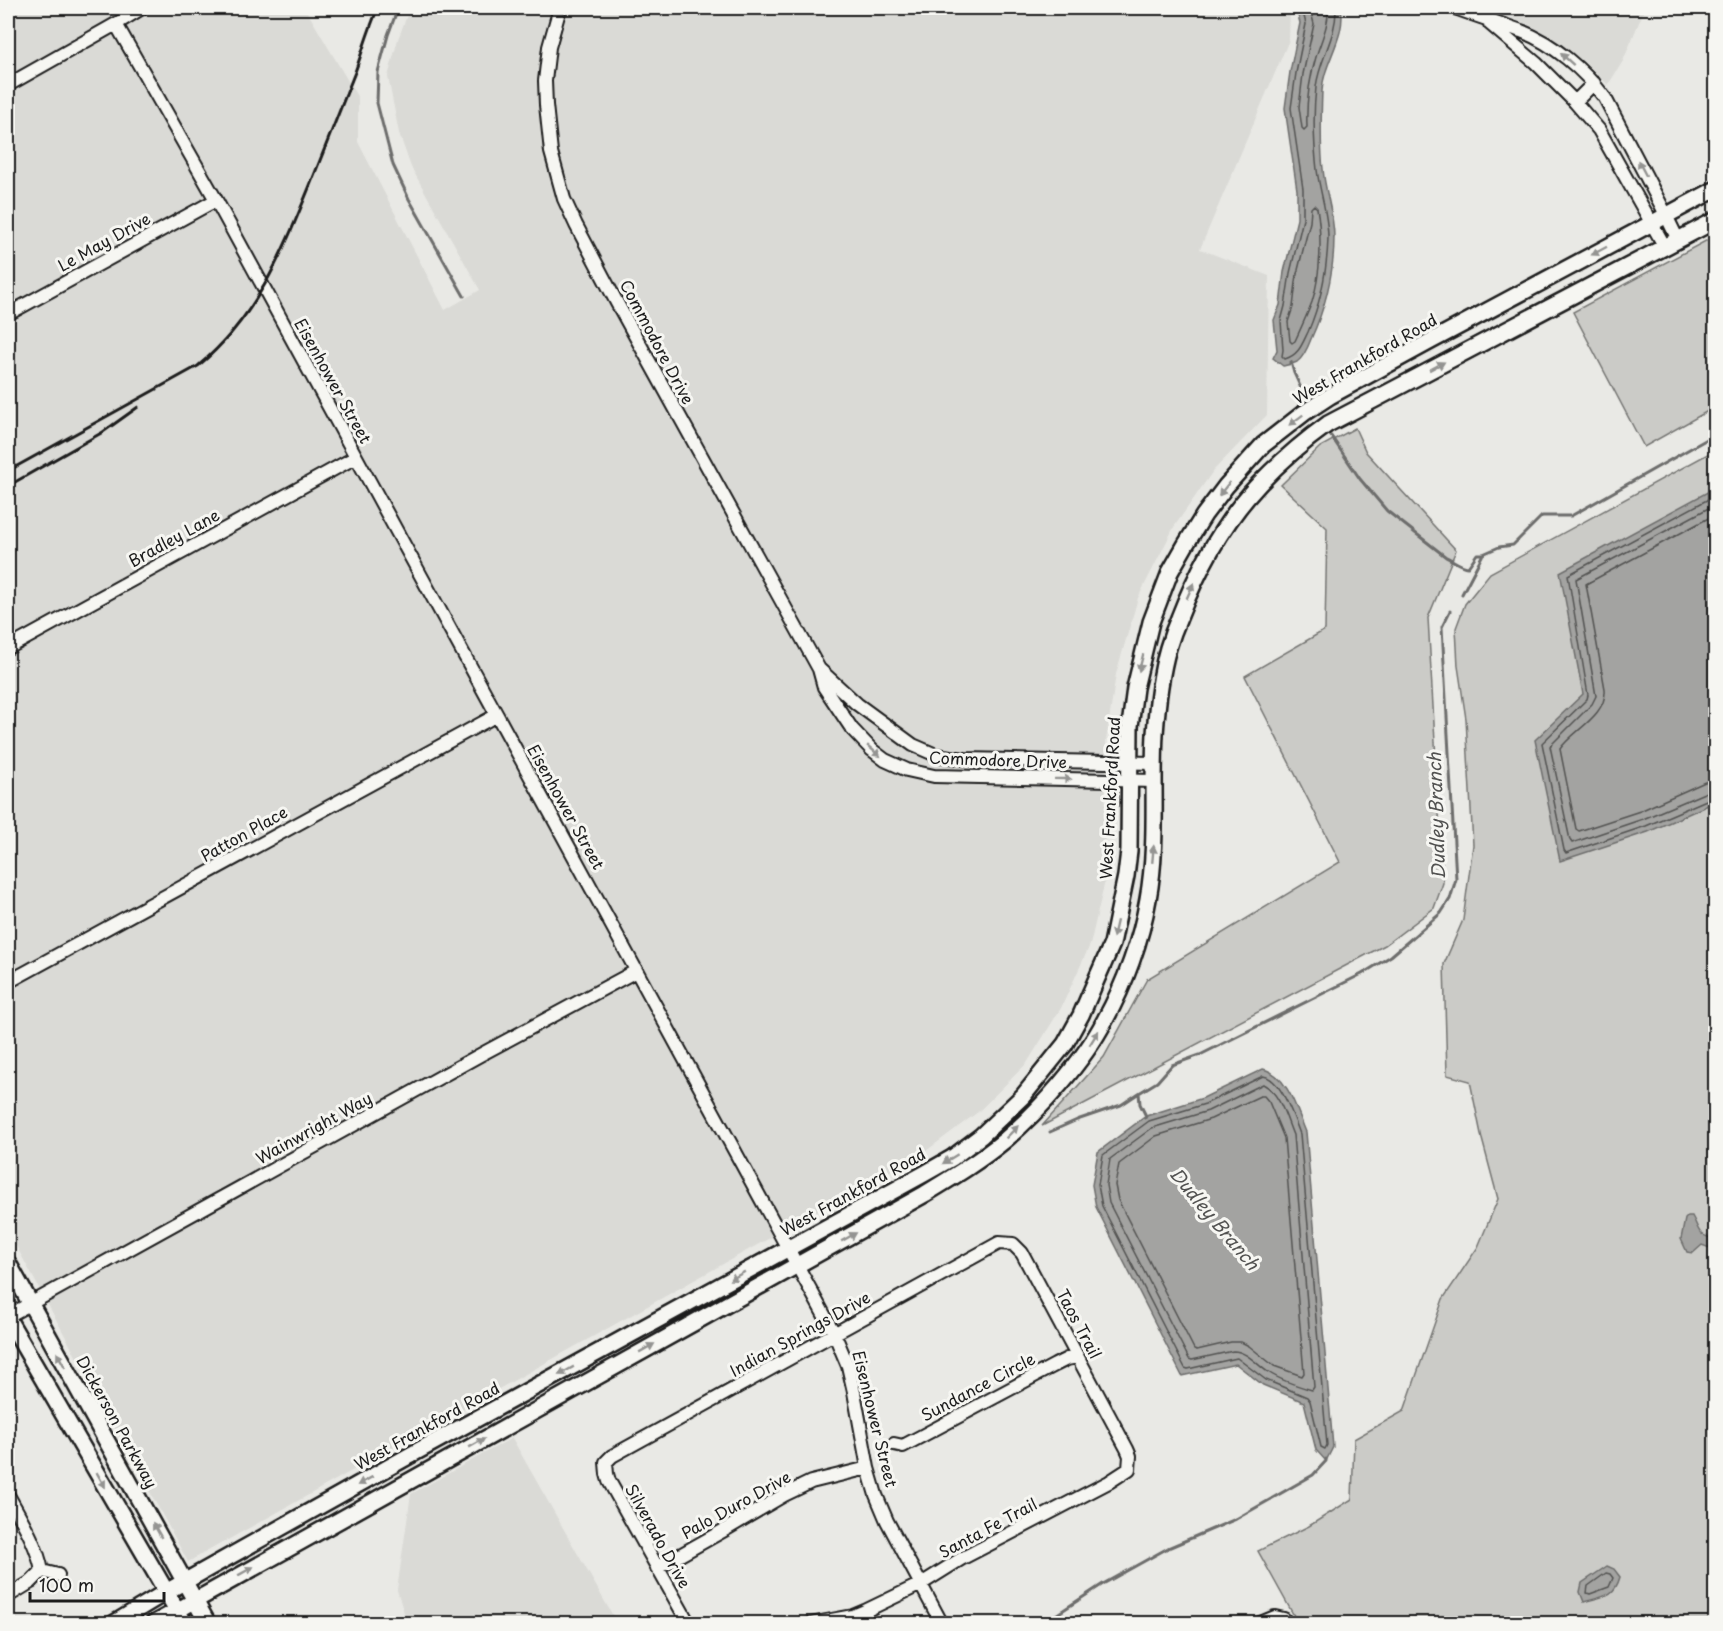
<svg xmlns="http://www.w3.org/2000/svg" width="1723" height="1631" font-family="'Playpen Sans',sans-serif">
  <rect width="100%" height="100%" fill="#e9e9e5"/>
  <filter id="ink" filterUnits="userSpaceOnUse"><feTurbulence type="fractalNoise" baseFrequency=".0167" numOctaves="2"/><feDisplacementMap in="SourceGraphic" scale="12" xChannelSelector="R" yChannelSelector="G"/><feConvolveMatrix kernelMatrix="1 2 1 2 8 2 1 2 1" color-interpolation-filters="sRGB"/></filter>
  <g filter="url(#ink)">
    <!-- built -->
    <path fill="#dadad6" d="M8,8h297l53,90v44l87,168 35,-20 -69,-123 -12,-34 -11,-56 10,-38 12,-31h880l-1,32 -89,209 69,27 -2,139 -54,56 -39,56 -36,71 -22,76 -10,67 -1,140 -15,64 -29,63 -34,55 -49,49 -52,39 -738,411 -180,-331z
      M1485,8h160l-22,53 -15,24 -25,-24 -51,-35z
      M512,1438l105,185h-210l-10,-33 14,-96z"/>
    <!-- green -->
    <path fill="#cbcbc7" stroke="#747472" stroke-width="1.5" d="M1715,236v171l-71,40 -71,-135z
      M1355,428l11,24 90,98 -28,68 15,265 -9,25 -49,37 -343,181 62,-69 43,-78 193,-117 -95,-186 80,-46 2,-102 -46,-43 39,-38z
      M1715,450v1173h-417l-40,-72 51,-25 43,-27 2,-60 50,-28 39,-112 35,-52 20,-48 -16,-60 -12,-58 -23,-6 -3,-111 19,-44 10,-75 -7,-126 -8,-53 -2,-38 9,-24 25,-31z"/>
    <!-- water -->
    <path fill="#a3a3a1" stroke="#6d6d6c" stroke-width="1.5" d="M1296,8h45c6,28 -18,55 -19,83 -1,26 -2,53 1,78 2,23 11,45 11,68 0,36 -8,69 -23,102 -3,8 -7,18 -14,23 -4,2 -10,3 -14,4l-10,-8 4,-8 -3,-30 6,-15 4,-33 13,-53v-29l-12,-82 5,-36 10,-49z
      M1715,488v314l-67,30 -88,29 -25,-121 48,-46 -23,-122z
      M1263,1069c25,6 34,42 43,63l27,315 -7,14 -10,-11 -12,-48 -41,-17 -27,-21 -54,12 -86,-169 -4,-22 6,-33 48,-36 57,-18z
      M1688,1216h4c8,14 4,19 23,23v11l-13,-5 -9,8 -6,-1 -6,-13 4,-20z
      M1607,1566l7,3 6,8c-6,21 -17,19 -36,25l-4,-10 2,-9z"/>
    <g fill="none" stroke-linecap="round" stroke-linejoin="round">
      <!-- shore -->
      <path stroke="#525251" stroke-width="1.5" d="M1302,8l4,16 -10,49 -5,35 12,81v30l-13,54 -5,33 -4,15 2,29 -1,6 3,3c14,-4 17,-15 23,-27 13,-30 19,-61 20,-94 0,-23 -8,-45 -11,-68 -3,-26 -4,-56 -1,-83 3,-27 21,-51 20,-79
        M1310,8l4,16 -11,50 -4,33 3,21 2,2 3,-3c-1,-24 2,-47 9,-70 5,-17 13,-31 12,-49
        M1314,205l3,3c5,28 4,66 -5,94 -5,13 -11,26 -17,39l-3,2 -2,-2 -2,-19 5,-15 4,-33 13,-52 1,-14z
        M1716,495l-148,80 20,120 -1,4 -45,44 22,107 2,3 80,-27 65,-28 5,-1
        M1716,504l-140,75 20,117 -4,8 -42,42 20,94 2,3 71,-24 66,-28 7,-1
        M1716,514l-130,70 19,105c2,27 -32,41 -45,60l16,80 3,2 61,-20 65,-29 11,-1
        M1263,1076c18,2 31,42 37,58l27,311 -2,4 -4,-2 -11,-46 -3,-4 -41,-17 -29,-22 -49,11 -3,-1 -83,-162 -4,-21 5,-30 46,-34 56,-17z
        M1263,1084c17,9 23,34 30,51l21,252 -2,3c-14,-4 -32,-10 -44,-18 -11,-7 -21,-21 -35,-21l-41,9 -3,-1 -80,-156 -3,-18 4,-26 42,-31 56,-17z
        M1260,1096h4l5,6 15,36 20,235 -2,3 -28,-10 -25,-20 -8,-4h-10l-34,8 -3,-1 -76,-149 -3,-15 4,-21 37,-28 55,-17z
        M1606,1573l4,1 3,4 -4,9 -19,7 -3,-1 1,-7z"/>
      <!-- stream -->
      <path stroke="#6d6d6c" stroke-width="3" d="M398,8l-10,27 -10,37 -1,31 16,62 16,34 55,97
        M1291,362l3,11 11,24
        M1331,436l29,43 27,32 59,46c7,3 15,10 22,10l9,-13h6
        M1462,594l21,-40 16,-7 14,-2 29,-29h29l145,-82
        M1145,1118l1,-2 -6,-12 -1,-11 18,-11 15,-17 28,-10 162,-81 29,-18 50,-43 9,-14 6,-20 -14,-252 8,-16
        M1050,1132l27,-12 44,-15 18,-12
        M1042,1624l61,-40 65,-36 68,-29 77,-44 13,-14v-2"/>
      <!-- minor casing -->
      <g stroke="#1c1c1c" stroke-width="16">
        <path id="minor" d="M560,8l-11,39 -4,34 1,24 5,47 13,47 12,26 41,78 202,366 5,18 28,42 20,21 13,10 22,10 27,6 220,5
          M1455,8c22,8 44,15 66,23 33,13 63,39 84,67l56,107 17,35
          M116,24l100,176 618,1133 14,33 6,26 14,76 8,27 11,26 55,103
          M1490,24l46,39 39,39 24,28 66,117
          M8,85l108,-61 26,-16
          M1575,102l19,-19
          M8,314l208,-114
          M8,648l348,-191
          M820,670l37,34 56,41 23,10 29,4 189,4
          M8,982l489,-267
          M8,1316l472,-261 156,-84
          M894,1444l9,2 152,-81 12,-6 10,-2
          M8,1495c13,24 29,49 34,76
          M657,1568l71,-40 56,-33 27,-13 57,-14
          M42,1571l16,4
          M8,1596l23,-14 11,-11
          M689,1624l-80,-143 -2,-7 -1,-12 6,-6 387,-213 14,1 9,9 105,196 3,7 -1,13 -20,13 -148,77 -40,25 -56,27 -12,5 -43,8
          M1258,1624l17,-7 9,2 3,5"/>
      </g>
      <!-- major casing -->
      <g stroke="#1c1c1c" stroke-width="20">
        <path id="major" d="M8,1263l200,361
          M8,1319l177,305
          M113,1624l53,-32 250,-140 508,-278 28,-16 29,-22 42,-40 42,-52 16,-29 16,-37 15,-34 14,-68 3,-25 1,-125 5,-38 16,-66 19,-50 16,-28 18,-29 22,-29 37,-41 41,-32 26,-17 101,-55 285,-152
          M153,1624l772,-430c28,-17 56,-34 80,-54 35,-30 79,-79 100,-120 20,-36 36,-80 43,-121 10,-54 4,-110 7,-165 2,-29 5,-58 13,-86 3,-10 7,-21 11,-30 19,-49 44,-96 80,-134 21,-22 44,-42 69,-60l388,-204"/>
      </g>
      <!-- minor -->
      <use href="#minor" stroke="#f6f6f2" stroke-width="12"/>
      <!-- major -->
      <use href="#major" stroke="#f6f6f2" stroke-width="15"/>
      <!-- rail -->
      <path stroke="#1c1c1c" stroke-width="3" d="M8,471l190,-105c61,-51 86,-117 115,-188 14,-36 28,-71 42,-106 8,-22 14,-44 23,-64
        M8,486l95,-54 35,-25"/>
    </g>
    <!-- one-way arrows -->
    <defs><path id="oneway-solid" d="M-6-.8H1V-3.2L6.5 0L1 3.2V.8H-6Z" transform="scale(1.5)"/></defs>
    <g fill="#949492">
      <use href="#oneway-solid" transform="translate(1567 59) rotate(-138)"/>
      <use href="#oneway-solid" transform="translate(1642 168) rotate(-118)"/>
      <use href="#oneway-solid" transform="translate(1599 251) rotate(152)"/>
      <use href="#oneway-solid" transform="translate(1437 366) rotate(-28)"/>
      <use href="#oneway-solid" transform="translate(1296 420) rotate(143)"/>
      <use href="#oneway-solid" transform="translate(1224 489) rotate(128)"/>
      <use href="#oneway-solid" transform="translate(1190 591) rotate(-66)"/>
      <use href="#oneway-solid" transform="translate(1141 663) rotate(104)"/>
      <use href="#oneway-solid" transform="translate(874 751) rotate(40)"/>
      <use href="#oneway-solid" transform="translate(1063 779) rotate(1)"/>
      <use href="#oneway-solid" transform="translate(1153 854) rotate(-85)"/>
      <use href="#oneway-solid" transform="translate(1115 929) rotate(103)"/>
      <use href="#oneway-solid" transform="translate(1094 1038) rotate(-58)"/>
      <use href="#oneway-solid" transform="translate(1012 1132) rotate(-45)"/>
      <use href="#oneway-solid" transform="translate(950 1159) rotate(148)"/>
      <use href="#oneway-solid" transform="translate(849 1237) rotate(-29)"/>
      <use href="#oneway-solid" transform="translate(737 1276) rotate(151)"/>
      <use href="#oneway-solid" transform="translate(647 1348) rotate(-29)"/>
      <use href="#oneway-solid" transform="translate(61 1360) rotate(-119)"/>
      <use href="#oneway-solid" transform="translate(566 1371) rotate(151)"/>
      <use href="#oneway-solid" transform="translate(477 1443) rotate(-29)"/>
      <use href="#oneway-solid" transform="translate(101 1480) rotate(60)"/>
      <use href="#oneway-solid" transform="translate(365 1481) rotate(151)"/>
      <use href="#oneway-solid" transform="translate(157 1530) rotate(-120)"/>
      <use href="#oneway-solid" transform="translate(246 1571) rotate(-29)"/>
    </g>
  </g>
  <g text-anchor="middle" stroke-width="6" stroke-linejoin="round" paint-order="stroke">
    <!-- street labels -->
    <g font-size="16" fill="#1c1c1c" stroke="#f6f6f2">
      <text transform="translate(104 242) rotate(-29)" y="6">Le May Drive</text>
      <text transform="translate(657 342) rotate(62)" y="6">Commodore Drive</text>
      <text transform="translate(1365 359) rotate(-30)" y="6">West Frankford Road</text>
      <text transform="translate(333 381) rotate(61)" y="6">Eisenhower Street</text>
      <text transform="translate(174 538) rotate(-29)" y="6">Bradley Lane</text>
      <text transform="translate(998 760) rotate(2)" y="6">Commodore Drive</text>
      <text transform="translate(1110 798) rotate(-87)" y="6">West Frankford Road</text>
      <text transform="translate(566 807) rotate(61)" y="6">Eisenhower Street</text>
      <text transform="translate(244 834) rotate(-29)" y="6">Patton Place</text>
      <text transform="translate(314 1128) rotate(-29)" y="6">Wainwright Way</text>
      <text transform="translate(853 1192) rotate(-29)" y="6">West Frankford Road</text>
      <text transform="translate(1079 1324) rotate(62)" y="6">Taos Trail</text>
      <text transform="translate(800 1334) rotate(-29)" y="6">Indian Springs Drive</text>
      <text transform="translate(978 1387) rotate(-28)" y="6">Sundance Circle</text>
      <text transform="translate(875 1419) rotate(76)" y="6">Eisenhower Street</text>
      <text transform="translate(117 1422) rotate(61)" y="6">Dickerson Parkway</text>
      <text transform="translate(427 1426) rotate(-29)" y="6">West Frankford Road</text>
      <text transform="translate(736 1505) rotate(-29)" y="6">Palo Duro Drive</text>
      <text transform="translate(988 1528) rotate(-28)" y="6">Santa Fe Trail</text>
      <text transform="translate(658 1536) rotate(61)" y="6">Silverado Drive</text>
    </g>
    <!-- water labels -->
    <g font-size="18" font-style="italic" fill="#525251" stroke="#f6f6f2">
      <text transform="translate(1437 816) rotate(-92)" y="6">Dudley Branch</text>
      <text transform="translate(1214 1219) rotate(50)" y="6">Dudley Branch</text>
    </g>
  </g>
  <!-- margin -->
  <rect width="1723" height="1631" fill="none" stroke="#f6f6f2" stroke-width="30"/>
  <rect x="15" y="15" width="1693" height="1601" fill="none" stroke="#1c1c1c" stroke-width="2" filter="url(#ink)"/>
  <!-- scale -->
  <path d="M30 1592v9h134v-9" fill="none" stroke="#1c1c1c" stroke-width="3"/>
  <text x="39" y="1592" font-size="18" fill="#1c1c1c" stroke="#f6f6f2" stroke-width="4.5" paint-order="stroke">100 m</text>
</svg>
